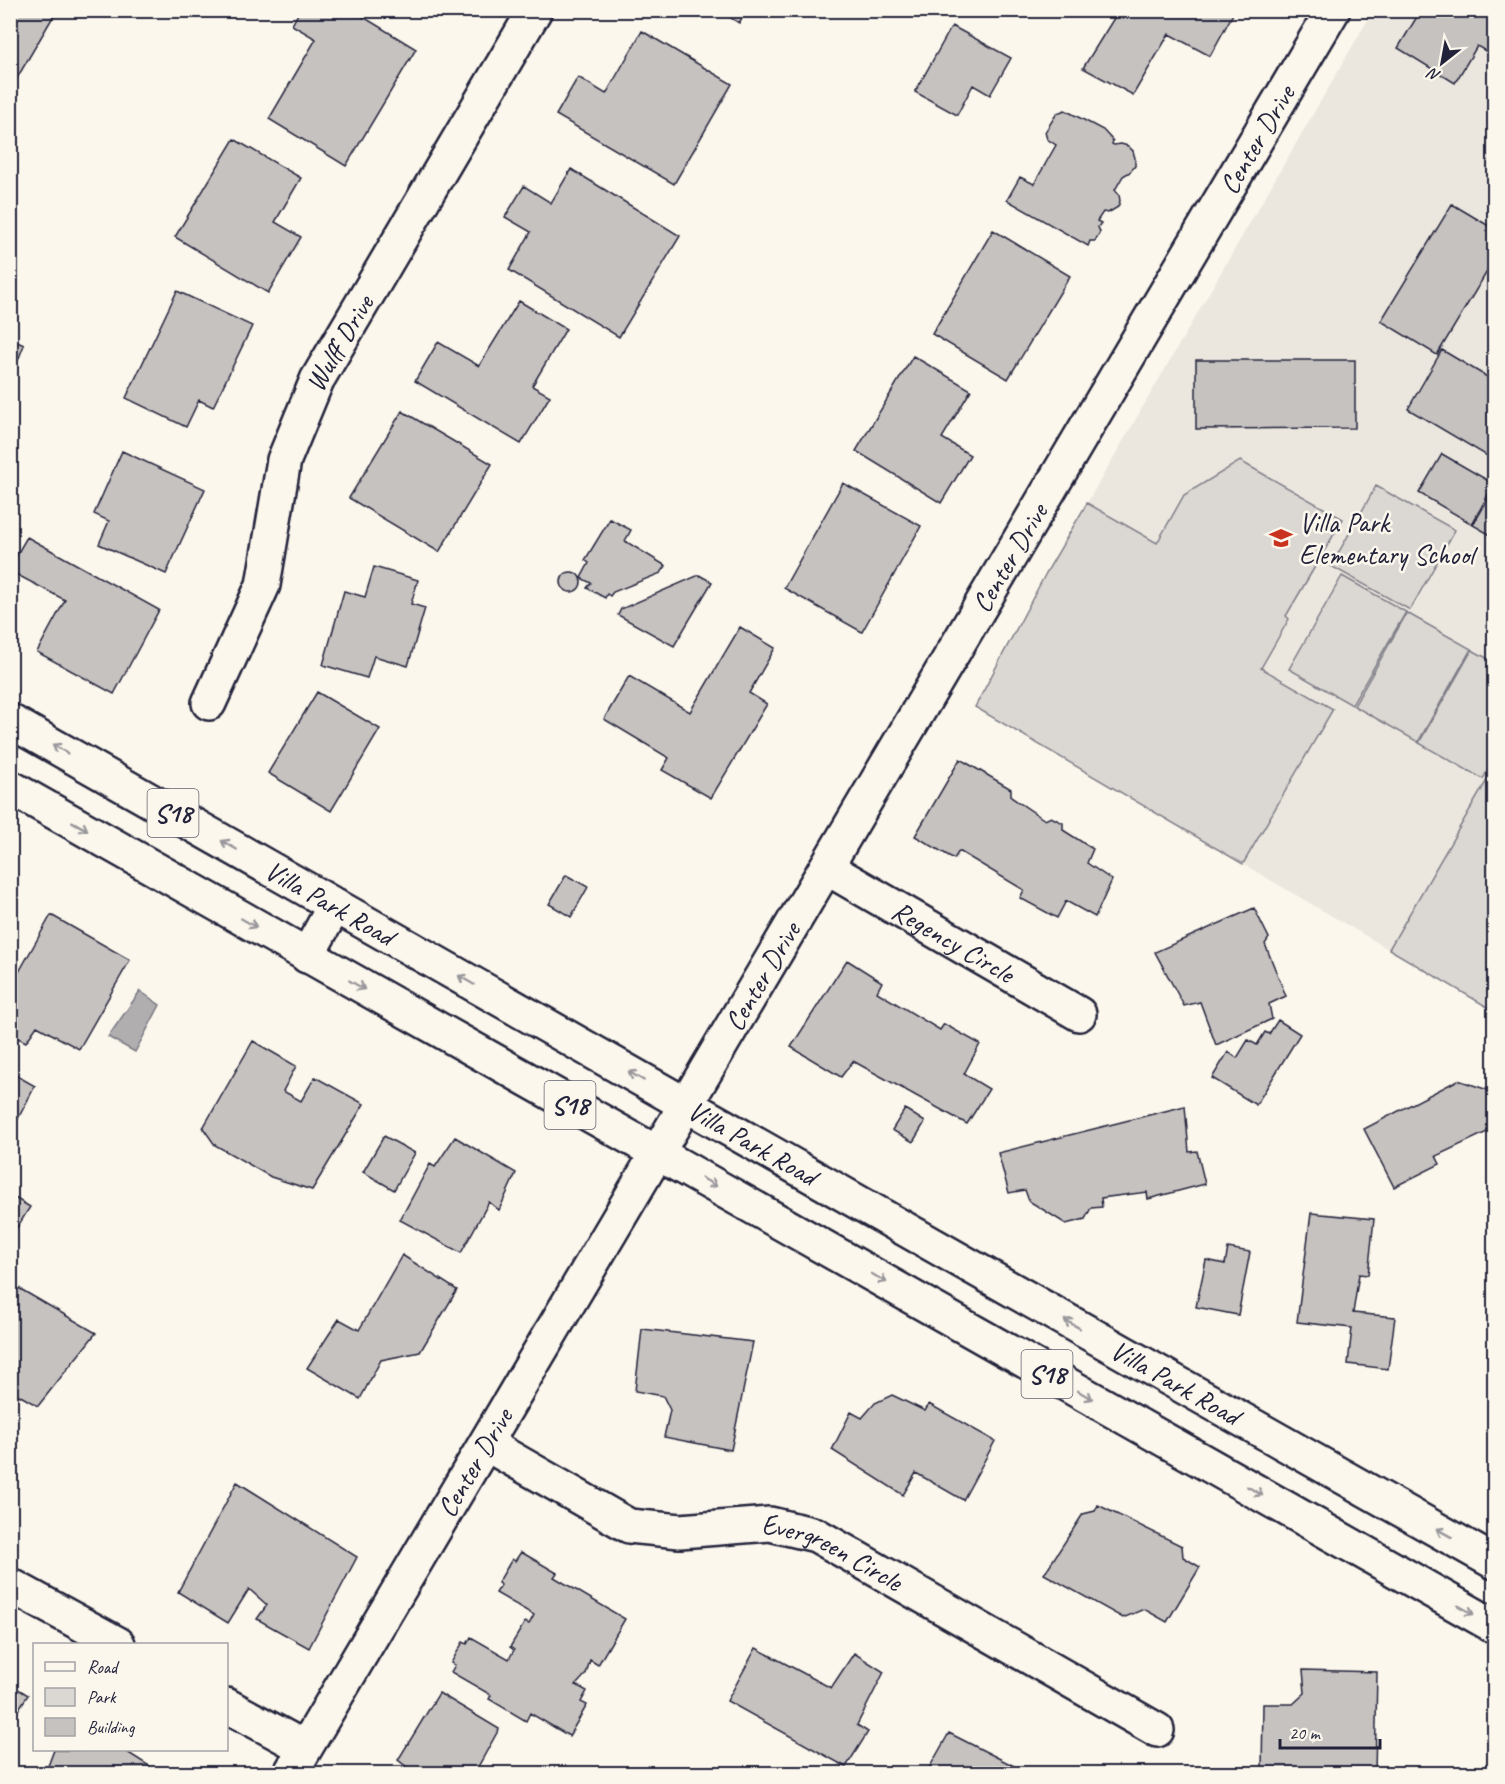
<svg xmlns="http://www.w3.org/2000/svg" width="1505" height="1784" font-family="Caveat,sans-serif">
  <rect width="100%" height="100%" fill="#fbf7ec"/>
  <filter id="ink" filterUnits="userSpaceOnUse"><feTurbulence type="fractalNoise" baseFrequency=".0167" numOctaves="2"/><feDisplacementMap in="SourceGraphic" scale="12" xChannelSelector="R" yChannelSelector="G"/><feConvolveMatrix kernelMatrix="1 2 1 2 8 2 1 2 1" color-interpolation-filters="sRGB"/></filter>
  <g filter="url(#ink)">
    <!-- built -->
    <path fill="#ebe7df" d="M1373,11h121v1000l-519,-304 71,-134 41,-70z"/>
    <!-- green -->
    <path fill="#dbd8d3" stroke="#7e7d87" stroke-width="1.5" d="M1240,461l103,58 -57,97 3,3 -28,49 72,41 -90,155 -268,-157 71,-134 41,-70 70,40 27,-48z
      M1376,486l79,44 -45,80 -79,-44z
      M1342,576l64,36 -54,93 -63,-36z
      M1407,613l64,36 -53,93 -64,-36z
      M1472,650l22,12v96l-11,21 -64,-36z
      M1494,768v243l-105,-62z"/>
    <!-- water -->
    <path fill="#b1aeb0" stroke="#787681" stroke-width="1.5" d="M140,991l20,14 -25,47 -27,-15z"/>
    <!-- building -->
    <path fill="#c6c2c0" stroke="#22223b" stroke-width="1.5" d="M10,10h47l-47,80z
      M300,10h52l64,39 -70,117 -77,-47 47,-80 -24,-14z
      M718,10h29l-8,13z
      M1119,10h116l-25,46 -41,-22 -36,61 -50,-27z
      M1421,10h73v46l-17,-10 -22,37 -57,-35z
      M952,26l59,32 -21,37 -17,-10 -16,30 -42,-23z
      M642,31l90,53 -58,100 -118,-69 22,-38 28,17z
      M1065,110l38,20 10,11 -1,3 2,1 7,-1 7,2 5,5 2,7v8l-5,6 -7,4 -8,14 4,5 1,6 -2,6 -10,6 -5,-1 -6,9 4,2 -3,4 2,5 -5,9h-5l-2,5 -81,-46 13,-23 14,7 22,-39 -9,-6 -2,-7 12,-19z
      M234,139l67,39 -26,44 26,15 -33,56 -93,-56z
      M571,169l109,67 -61,101 -110,-67 22,-38 -26,-15 19,-31 27,17z
      M1452,204l42,25v31l-57,95 -56,-34z
      M993,230l77,46 -62,103 -76,-45z
      M177,291l75,35 -39,81 -14,-7 -13,27 -60,-29z
      M519,301l47,28 -34,57 18,10 -29,48 -106,-63 23,-39 41,24z
      M10,339l14,6 -9,23 -5,-2z
      M1442,350l52,31v79l-86,-51z
      M913,356l58,34 -29,48 28,17 -29,48 -85,-52z
      M1196,360h159v68l-159,1z
      M402,411l90,53 -53,88 -90,-54z
      M122,451l83,38 -39,85 -67,-30 10,-23 -15,-7z
      M1442,454l52,30 -22,40 -53,-31z
      M843,483l78,43 -59,106 -78,-44z
      M1494,489v48l-21,-12z
      M610,519l21,11 -6,11 41,25 -5,7 -48,19 -3,4 -3,-2 -2,4 -18,-10 4,-5 -10,-5 8,-15 -4,-3z
      M27,537l132,73 -45,84 -77,-42 28,-52 -55,-29v-5z
      M374,567l44,13 -7,24 14,4 -17,58 -34,-10 -7,22 -44,-13 21,-74 21,6z
      M561 582a10 10 0 1 1 20 0a10 10 0 1 1-20 0Z
      M699,575l13,7 -38,64 -56,-31 3,-6z
      M740,627l35,21 -26,45 18,11 -56,94 -49,-28 7,-12 -65,-39 25,-43 61,36z
      M317,692l63,37 -49,82 -63,-38z
      M960,759l51,30v8l34,23 6,-3 12,6v7l30,19 -6,14 25,17 -17,37 -29,-16 -9,17 -37,-20 4,-8 -65,-39 -5,8 -39,-23z
      M566,875l22,12 -17,30 -22,-13z
      M1254,908l15,30 -4,6 21,52 -17,8 3,15 -56,26 -16,-43 -16,4 -29,-54z
      M51,915l79,45 -51,89 -42,-23 -11,16 -16,-8v-46z
      M847,960l35,22 -5,10 63,38 4,-6 36,20 -16,30 25,15 -22,35 -114,-63 -12,16 -50,-30z
      M1278,1020l22,14 -44,71 -44,-27 16,-26 9,6 11,-18 9,5 8,-13 4,2z
      M253,1041l43,25 -13,25 18,10 14,-24 49,27 -52,86 -41,-13 -56,-32 -12,-17z
      M10,1072l25,14 -25,48z
      M1458,1080l36,12v41l-5,-2 -53,25 4,8 -46,23 -30,-58z
      M1185,1106l4,46 8,-1 8,33 -57,15 -1,-7 -46,6 1,9 -11,1 -6,11 -19,5 -37,-23 -4,-11 -16,3 -11,-40z
      M905,1109l20,13 -12,20 -21,-12z
      M384,1136l31,17 -21,37 -31,-18z
      M455,1137l61,36 -17,37 -10,-8 -28,51 -61,-33 30,-56 5,3z
      M10,1195l20,12 -19,30h-1z
      M1311,1213l63,6 -6,56 -9,-1 -6,39 42,4 -7,52 -40,-5 4,-36 -55,-6z
      M1228,1248l22,4 -12,63 -42,-8 10,-47 19,4z
      M402,1255l55,35 -37,62 -39,8 -21,39 -53,-31 32,-49 20,11z
      M10,1283l86,50 -58,73 -28,-16z
      M642,1329l111,13 -22,108 -67,-13 6,-27 -7,-14 -28,-5z
      M892,1395l33,16 4,-7 66,37 -32,59 -47,-27 -13,22 -71,-45 19,-38 11,6 13,-15z
      M237,1482l120,75 -48,91 -52,-29 10,-14 -18,-16 -21,34 -50,-31z
      M1098,1505l84,41 1,11 17,10 -33,55 -23,-13 -21,9 -79,-44 39,-60 12,-3z
      M521,1552l36,21 -3,4 71,42 -27,46 -8,-5 -4,14 -10,11 11,6 -6,11 6,3 -18,31 -39,-23 -4,8 -37,-22 2,-4 -40,-23 4,-7 -4,-2 12,-21 4,2 4,-7 38,22 5,-9 -4,-3 15,-25 4,2 5,-9 -38,-22 5,-8 -3,-2 14,-24 3,2z
      M756,1648l75,40 23,-35 30,19 -27,53 11,7 -22,35 -119,-66z
      M1303,1670l74,2 -2,102h-74l-39,-3 1,-67h30l12,-11z
      M10,1684l18,11 -18,27z
      M439,1693l60,36 -25,45h-64l2,-3 -14,-11z
      M949,1733l65,33 -2,8h-83l-1,-4z
      M54,1750h70l38,24h-117z"/>
    <g fill="none" stroke-linecap="round" stroke-linejoin="round">
      <!-- minor casing -->
      <g stroke="#22223b" stroke-width="38">
        <g id="minor">
          <path id="s1" d="M209,703l54,-118 21,-125 33,-80 218,-370"/>
          <path id="s2" d="M827,868l252,146"/>
          <path id="s3" d="M486,1444l143,82 51,5 90,-7 46,11 341,195"/>
          <path d="M10,1585l108,59"/>
          <path d="M226,1705l79,43"/>
        </g>
      </g>
      <!-- tertiary casing -->
      <g stroke="#22223b" stroke-width="38">
        <g id="tertiary">
          <path id="s4" d="M290,1774l1043,-1764"/>
        </g>
      </g>
      <!-- primary casing -->
      <g stroke="#22223b" stroke-width="38">
        <g id="primary">
          <path id="s5" d="M10,721l992,563 492,278"/>
          <path d="M10,787l1484,839"/>
          <path d="M307,956l28,-51"/>
        </g>
      </g>
      <!-- minor -->
      <use href="#minor" stroke="#fbf7ec" stroke-width="33"/>
      <!-- tertiary -->
      <use href="#tertiary" stroke="#fbf7ec" stroke-width="33"/>
      <!-- primary -->
      <use href="#primary" stroke="#fbf7ec" stroke-width="33"/>
    </g>
    <!-- one-way arrows -->
    <defs><path id="oneway-shaft" d="M-6 0H5M1.5-3L5.5 0L1.5 3" fill="none" stroke-width="1.6" stroke-linecap="round" stroke-linejoin="round" transform="scale(1.5)"/></defs>
    <g stroke="#99979c">
      <use href="#oneway-shaft" transform="translate(60 749) rotate(-150)"/>
      <use href="#oneway-shaft" transform="translate(80 826) rotate(29)"/>
      <use href="#oneway-shaft" transform="translate(229 845) rotate(-150)"/>
      <use href="#oneway-shaft" transform="translate(249 923) rotate(30)"/>
      <use href="#oneway-shaft" transform="translate(466 980) rotate(-150)"/>
      <use href="#oneway-shaft" transform="translate(357 985) rotate(30)"/>
      <use href="#oneway-shaft" transform="translate(636 1076) rotate(-150)"/>
      <use href="#oneway-shaft" transform="translate(709 1182) rotate(30)"/>
      <use href="#oneway-shaft" transform="translate(879 1278) rotate(30)"/>
      <use href="#oneway-shaft" transform="translate(1072 1324) rotate(-151)"/>
      <use href="#oneway-shaft" transform="translate(1085 1395) rotate(30)"/>
      <use href="#oneway-shaft" transform="translate(1255 1491) rotate(30)"/>
      <use href="#oneway-shaft" transform="translate(1444 1533) rotate(-151)"/>
      <use href="#oneway-shaft" transform="translate(1466 1610) rotate(29)"/>
    </g>
  </g>
  <!-- icons -->
  <defs>
    <g id="school-bare" transform="scale(1.8)"><path d="M0-5L7-2L0 1L-7-2ZM-4 1L0 2.5L4 1V4Q0 6-4 4Z" fill="#c8321e" stroke="#fbf7ec" stroke-width="2.5" paint-order="stroke"/></g>
  </defs>
  <g fill-rule="evenodd">
    <use href="#school-bare" x="1281" y="538"/>
  </g>
  <g text-anchor="middle" stroke-width="5" stroke-linejoin="round" paint-order="stroke">
    <!-- shield labels -->
    <g fill="#fbf7ec" stroke="#636270" stroke-width="1.5">
      <rect x="147.5" y="789" width="51" height="48" rx="4.5"/>
      <rect x="544.5" y="1081" width="51" height="48" rx="4.5"/>
      <rect x="1021.5" y="1350" width="51" height="48" rx="4.5"/>
    </g>
    <g font-size="27" font-weight="bold" fill="#22223b">
      <text x="173" y="822">S18</text>
      <text x="570" y="1114">S18</text>
      <text x="1047" y="1383">S18</text>
    </g>
    <!-- street labels -->
    <g font-size="28" fill="#22223b" stroke="#fbf7ec">
      <text dy="10" stroke="none"><textPath href="#s4" startOffset="1899">Center Drive</textPath></text>
      <text dy="10" stroke="none"><textPath href="#s1" startOffset="386">Wulff Drive</textPath></text>
      <text dy="10" stroke="none"><textPath href="#s4" startOffset="1413">Center Drive</textPath></text>
      <text dy="10" stroke="none"><textPath href="#s5" startOffset="368">Villa Park Road</textPath></text>
      <text dy="10" stroke="none"><textPath href="#s2" startOffset="146">Regency Circle</textPath></text>
      <text dy="10" stroke="none"><textPath href="#s4" startOffset="927">Center Drive</textPath></text>
      <text dy="10" stroke="none"><textPath href="#s5" startOffset="854">Villa Park Road</textPath></text>
      <text dy="10" stroke="none"><textPath href="#s5" startOffset="1340">Villa Park Road</textPath></text>
      <text dy="10" stroke="none"><textPath href="#s4" startOffset="362">Center Drive</textPath></text>
      <text dy="10" stroke="none"><textPath href="#s3" startOffset="374">Evergreen Circle</textPath></text>
    </g>
    <!-- poi labels -->
    <g font-size="28" fill="#22223b" stroke="#fbf7ec" text-anchor="start">
      <text x="1299" y="532">Villa Park<tspan x="1299" dy="32">Elementary School</tspan></text>
    </g>
  </g>
  <!-- margin -->
  <rect width="1505" height="1784" fill="none" stroke="#fbf7ec" stroke-width="36"/>
  <rect x="18" y="18" width="1469" height="1748" fill="none" stroke="#22223b" stroke-width="2" filter="url(#ink)"/>
  <!-- legend -->
  <rect x="33" y="1643" width="195" height="108" fill="#fbf7ec" stroke="#a4a2a5" stroke-width="1.5"/>
  <rect x="45" y="1662" width="30" height="9" fill="#fbf7ec" stroke="#a4a2a5" stroke-width="1.5"/>
  <text x="87" y="1673" font-size="18" fill="#22223b">Road</text>
  <rect x="45" y="1688" width="30" height="18" fill="#dbd8d3" stroke="#a4a2a5" stroke-width="1.5"/>
  <text x="87" y="1703" font-size="18" fill="#22223b">Park</text>
  <rect x="45" y="1718" width="30" height="18" fill="#c6c2c0" stroke="#a4a2a5" stroke-width="1.5"/>
  <text x="87" y="1733" font-size="18" fill="#22223b">Building</text>
  <!-- north arrow -->
  <g transform="translate(1442 63) rotate(211)" stroke="#fbf7ec" stroke-width="4.5" paint-order="stroke">
  <path d="M0-4.5L10 22L0 15L-10 22Z" fill="#22223b"/>
  <text y="-9" font-size="16" font-weight="bold" text-anchor="middle" fill="#22223b">N</text>
  </g>
  <!-- scale -->
  <path d="M1280 1739v9h100v-9" fill="none" stroke="#22223b" stroke-width="3"/>
  <text x="1289" y="1739" font-size="18" fill="#22223b" stroke="#fbf7ec" stroke-width="4.5" paint-order="stroke">20 m</text>
</svg>
